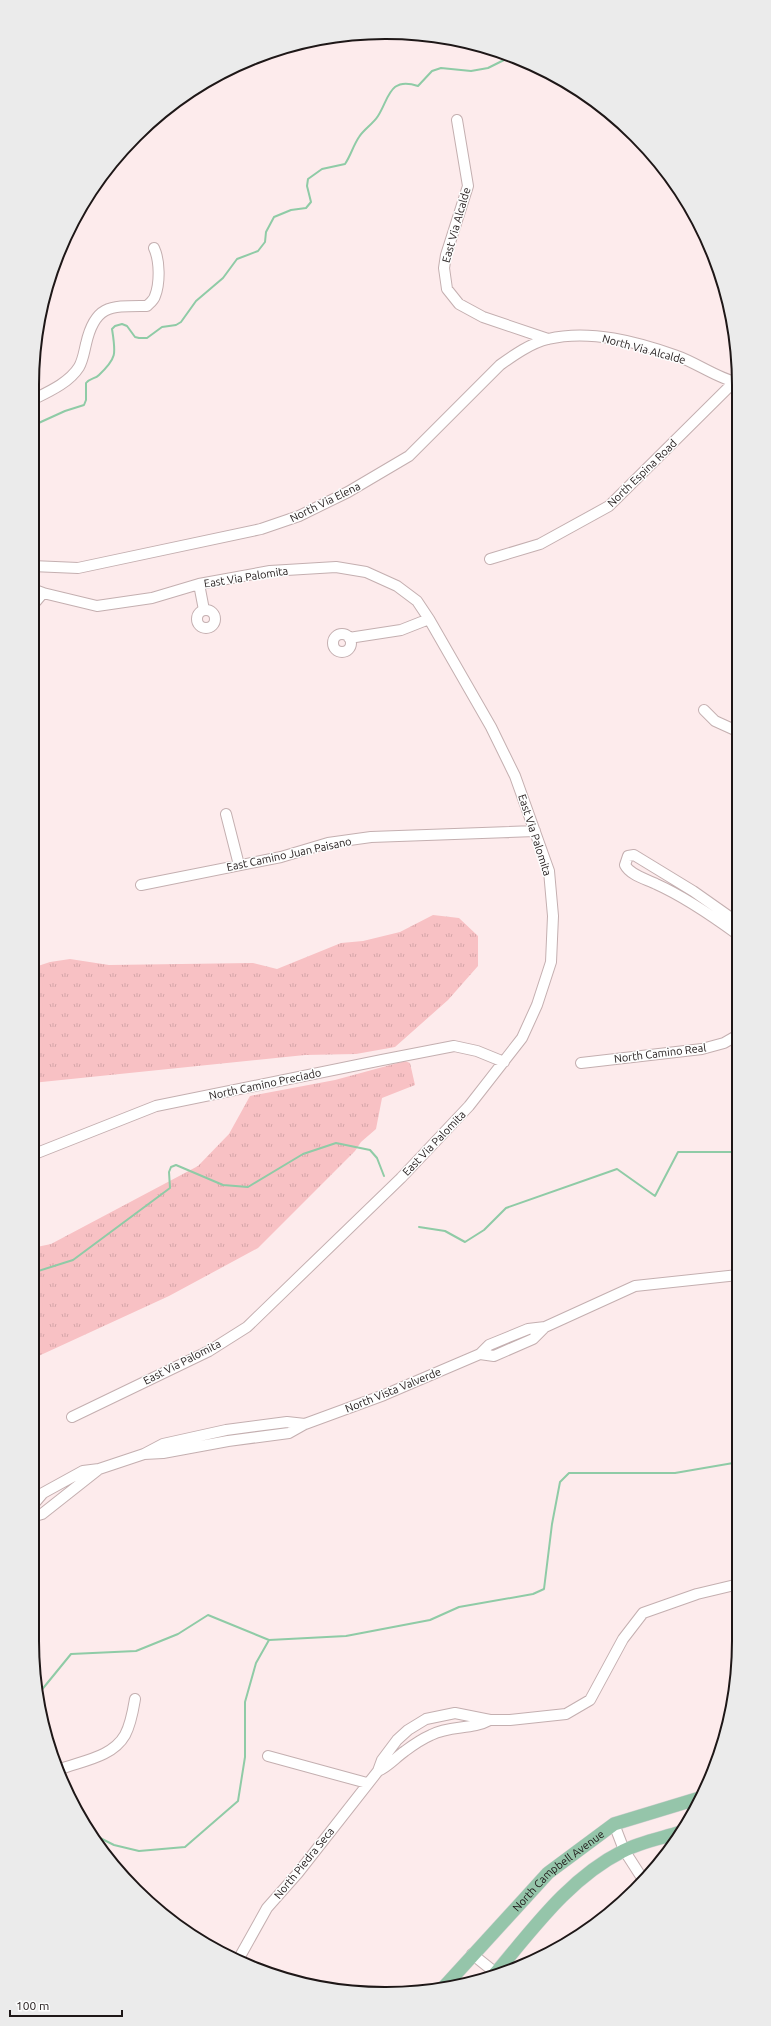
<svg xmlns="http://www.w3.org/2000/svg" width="771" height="2026" font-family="Ubuntu,sans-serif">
  <defs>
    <pattern id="grass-tufts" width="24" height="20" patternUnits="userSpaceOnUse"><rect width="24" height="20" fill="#f8c1c4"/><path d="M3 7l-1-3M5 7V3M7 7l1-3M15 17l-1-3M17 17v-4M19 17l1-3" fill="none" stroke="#d4a5a8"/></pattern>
  </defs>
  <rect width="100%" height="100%" fill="#fdebec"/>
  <!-- grass -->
  <path fill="url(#grass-tufts)" d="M433,915l26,3 19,18v30l-30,34 -53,47 -39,7 -51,1 -273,28v-115l18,-6 20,-3 39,6 144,-2 24,6 64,-26 22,-2 37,-9z
    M405,1061l5,2 5,22 -33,13 -6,31 -15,13 -6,9 -97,97 -89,48 -137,63v-111l19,-4 147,-78 31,-32 21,-38 85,-16z"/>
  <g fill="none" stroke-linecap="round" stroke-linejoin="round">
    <!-- stream -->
    <path stroke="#8fcba6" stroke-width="2" d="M334,36l15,2 15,-4
      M32,426l33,-15 19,-6 2,-5v-17c4,-5 9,-4 13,-8 18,-17 17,-21 13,-46l3,-3 7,-2 5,2 8,11 4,1h8l15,-11 14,-2 5,-3 15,-21 27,-23 14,-19 21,-8 7,-9 1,-10 8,-15 17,-7 15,-2 5,-6 -4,-16 1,-7 14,-10 23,-5c6,-9 8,-18 14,-27 5,-8 14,-13 19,-21 11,-17 11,-40 40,-30l14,-15 9,-3 30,3 17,-3 20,-10
      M419,1227l26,4 20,11 19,-12 22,-22 111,-39 38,27 23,-44h53l7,3
      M32,1273l41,-13 97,-72 -1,-16 2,-5 5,-2 47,20 25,2 55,-33 33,-11 34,7 7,8 7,18
      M40,1692l31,-38 65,-3 42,-17 30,-19 61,25
      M90,1833l24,12 25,6 46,-4 53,-46 7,-44v-55l11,-39 13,-23 77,-4 84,-16 29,-13 74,-13 11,-5 8,-65 8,-42 9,-9h106l64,-11"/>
    <!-- minor casing -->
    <g stroke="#c4afb0" stroke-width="12">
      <path id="minor" d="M457,120l11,66 -22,69 -2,13 3,21 12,15 24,13 65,22
        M32,400c16,-8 37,-17 47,-33 4,-7 5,-15 7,-23 9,-40 25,-38 61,-38 3,-3 7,-6 8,-10 5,-13 5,-35 -1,-48
        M490,559l50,-15 69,-38 125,-124
        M32,566l46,2 183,-39 38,-13 49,-24 61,-36 91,-91c14,-10 31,-22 48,-26 42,-10 90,3 129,17 18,6 42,23 59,26
        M199,584l5,26
        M32,589l11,4 54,13 55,-8 47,-14 71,-13 66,-4 30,5 31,14 20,15 12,18 62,108 24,49 34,95 4,45 -2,46 -14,43 -15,33 -53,68 -68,72 -154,149 -38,24 -137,66
        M32,606l11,-13
        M197 619a9 9 0 1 1 18 0a9 9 0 1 1-18 0Z
        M333 643a9 9 0 1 1 18 0a9 9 0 1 1-18 0Z
        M349,638l52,-8 28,-11
        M704,710l11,11 22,10
        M226,814l13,51
        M141,885l140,-28 47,-14 43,-6 164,-6
        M737,922l-44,-31 -59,-36 -6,1 -3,9c5,10 21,14 31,19 29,13 55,31 81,50
        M581,1063l121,-14 22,-6 14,-8
        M32,1155l124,-49 226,-46 72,-14 23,5 27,11
        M480,1354l14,2 39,-17 12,-12
        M144,1454l19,-1 65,-12 61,-8 16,-9 79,-29 96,-41 9,-9 39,-16 17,-2 90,-41 103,-11
        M32,1506l11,-13 40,-22 16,-2 45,-15 19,-10 63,-14 61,-8 18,2
        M32,1515l3,1 7,-2 57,-45
        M268,1756l99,27
        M58,1770c22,-9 54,-12 67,-35 6,-11 8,-24 10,-36
        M378,1771c11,-5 17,-13 27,-20 8,-6 17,-12 26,-16 19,-10 41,-5 59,-15
        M614,1824l10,26 18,28
        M472,1954l25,20
        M238,1960l29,-52 31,-35 80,-102 4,-11 15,-20 11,-10 18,-11 29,-6 35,7h20l56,-6 24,-14 33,-61 20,-26 54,-19 42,-10"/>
    </g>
    <!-- major casing -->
    <g stroke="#d2d1d1" stroke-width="14">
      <g id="major">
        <path d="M494,1975c38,-45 75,-97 129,-124 17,-9 39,-13 58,-19"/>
        <path id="s1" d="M443,1988l105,-115 66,-49 89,-27"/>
      </g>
    </g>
    <!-- minor -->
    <use href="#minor" stroke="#fff" stroke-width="10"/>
    <!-- major -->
    <use href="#major" stroke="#95c5aa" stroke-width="13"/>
  </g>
  <g text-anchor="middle" stroke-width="3" stroke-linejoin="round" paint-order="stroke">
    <!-- street labels -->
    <g font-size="11" fill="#1e1717" stroke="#fdfdfd">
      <text transform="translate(456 225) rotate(-74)" y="4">East Via Alcalde</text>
      <text transform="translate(644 349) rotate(15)" y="4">North Via Alcalde</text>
      <text transform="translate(642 473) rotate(-44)" y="4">North Espina Road</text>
      <text transform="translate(325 502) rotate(-26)" y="4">North Via Elena</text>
      <text transform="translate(246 577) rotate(-9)" y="4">East Via Palomita</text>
      <text transform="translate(535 835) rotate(72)" y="4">East Via Palomita</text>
      <text transform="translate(289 854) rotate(-12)" y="4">East Camino Juan Paisano</text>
      <text transform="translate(660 1053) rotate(-7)" y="4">North Camino Real</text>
      <text transform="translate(265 1084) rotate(-12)" y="4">North Camino Preciado</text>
      <text transform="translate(434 1143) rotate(-46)" y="4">East Via Palomita</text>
      <text transform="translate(182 1362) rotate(-27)" y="4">East Via Palomita</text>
      <text transform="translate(393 1390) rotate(-22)" y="4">North Vista Valverde</text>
      <text transform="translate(304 1863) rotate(-51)" y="4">North Piedra Seca</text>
      <text dy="4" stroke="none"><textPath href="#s1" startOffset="165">North Campbell Avenue</textPath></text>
    </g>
  </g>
  <!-- crop -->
  <path d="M0 0H771V2026H0ZM385 39H386A346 346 0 0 1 732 385V1641A346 346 0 0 1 386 1987H385A346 346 0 0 1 39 1641V385A346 346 0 0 1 385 39Z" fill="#ebebeb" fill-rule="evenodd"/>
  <path fill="none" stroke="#1e1717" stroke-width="2" d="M385 39H386A346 346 0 0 1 732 385V1641A346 346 0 0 1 386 1987H385A346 346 0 0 1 39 1641V385A346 346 0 0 1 385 39Z"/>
  <!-- scale -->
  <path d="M10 2010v6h112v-6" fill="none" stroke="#1e1717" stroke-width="2"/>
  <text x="16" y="2010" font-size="12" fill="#1e1717" stroke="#fdfdfd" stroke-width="3" paint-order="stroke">100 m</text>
</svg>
